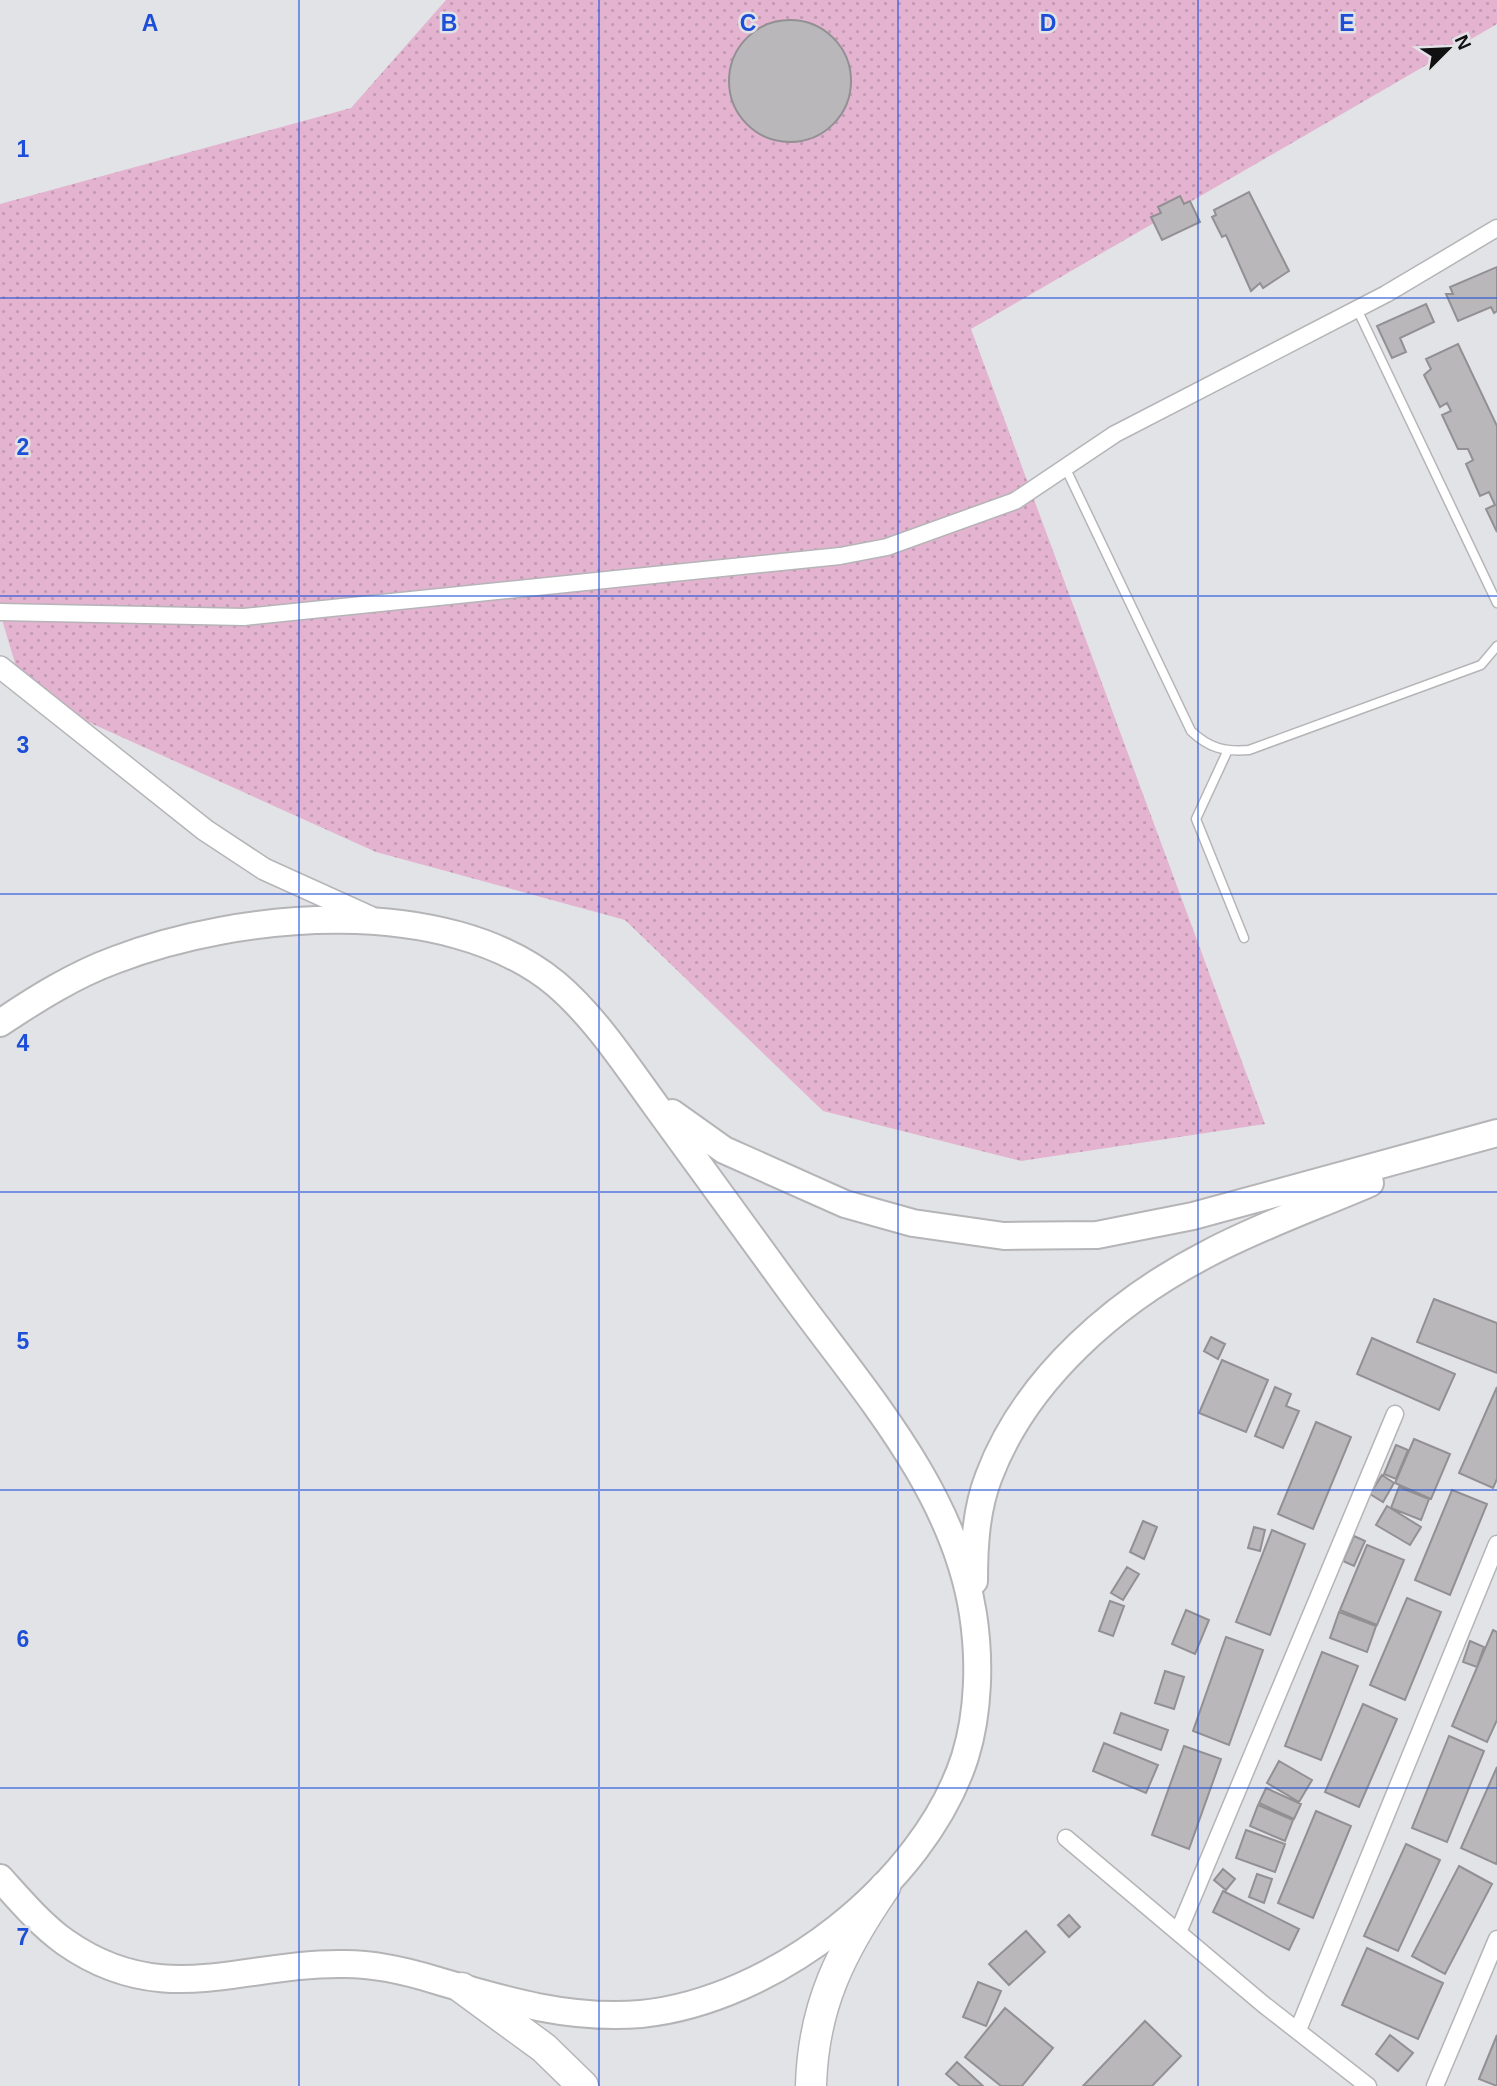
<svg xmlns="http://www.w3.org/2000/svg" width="1497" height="2086" font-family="Helvetica,sans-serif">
  <defs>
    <pattern id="grass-dots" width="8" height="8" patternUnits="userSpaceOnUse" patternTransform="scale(1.75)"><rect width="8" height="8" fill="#e3b3d0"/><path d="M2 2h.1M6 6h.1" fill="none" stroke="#c299b2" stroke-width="1.8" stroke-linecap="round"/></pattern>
  </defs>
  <rect width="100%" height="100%" fill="#e2e3e6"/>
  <!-- grass -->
  <path fill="url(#grass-dots)" d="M446,0h1051v24l-526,305 294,795 -244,37 -198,-50 -198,-191 -249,-68 -352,-159 -24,-80v-409l351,-96z"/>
  <!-- building -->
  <path fill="#b9b7ba" stroke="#929093" stroke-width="2" d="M729 81a61 61 0 1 1 122 0a61 61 0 1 1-122 0Z
    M1249,192l40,79 -26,17 -3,-5 -9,8 -25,-56 -4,2 -10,-20 4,-2 -2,-5z
    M1180,196l4,8 6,-3 10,21 -38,18 -11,-23 10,-4 -3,-6z
    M1497,267v44l-3,2 -3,-6 -33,14 -12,-27h7l-3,-7z
    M1426,304l8,18 -34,16 6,14 -14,6 -15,-32z
    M1458,344l39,82v106l-11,-23 9,-4 -6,-13 -9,4 -14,-32 7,-4 -5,-11h-10l-16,-34 9,-4 -4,-8 -7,4 -16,-32 7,-6 -5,-10z
    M1434,1299l63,24v50l-80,-31z
    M1211,1337l14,7 -7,15 -14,-8z
    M1372,1338l83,36 -16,36 -82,-36z
    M1222,1360l46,20 -22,52 -47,-19z
    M1275,1387l16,7 -5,12 13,5 -16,37 -28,-12z
    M1497,1387v92l-4,9 -34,-15z
    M1316,1422l35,15 -38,92 -35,-15z
    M1414,1439l36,15 -19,45 -36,-16z
    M1396,1445l12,5 -12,29 -12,-5z
    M1382,1475l12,8 -11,19 -13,-8z
    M1399,1487l30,12 -8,21 -30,-12z
    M1452,1490l35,14 -37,91 -35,-15z
    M1387,1506l34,21 -11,18 -34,-20z
    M1143,1521l14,6 -13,32 -14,-7z
    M1254,1527l11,3 -5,21 -12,-3z
    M1272,1530l33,14 -35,91 -34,-13z
    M1354,1536l11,5 -11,25 -11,-5z
    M1367,1545l37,15 -27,65 -37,-15z
    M1127,1567l12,7 -16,26 -12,-7z
    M1407,1598l34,14 -36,88 -35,-15z
    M1110,1601l14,5 -11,30 -14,-5z
    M1186,1610l23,10 -14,34 -23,-10z
    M1339,1612l37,14 -9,26 -37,-14z
    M1493,1630l4,2v88l-10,22 -35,-16z
    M1226,1637l37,13 -34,95 -36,-14z
    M1470,1641l14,6 -7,20 -14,-5z
    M1322,1652l36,14 -37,94 -36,-14z
    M1165,1671l19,6 -10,32 -19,-6z
    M1363,1704l34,15 -38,88 -34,-15z
    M1121,1713l47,17 -7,20 -47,-17z
    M1449,1736l35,15 -37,91 -35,-14z
    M1104,1743l54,22 -12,28 -53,-22z
    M1184,1746l37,13 -32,90 -37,-14z
    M1279,1761l33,19 -13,22 -32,-19z
    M1497,1767v94l-1,3 -35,-16z
    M1266,1788l35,16 -7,15 -35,-16z
    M1258,1805l35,15 -8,21 -35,-15z
    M1316,1811l35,15 -38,92 -35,-15z
    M1246,1830l39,14 -10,28 -39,-14z
    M1406,1844l34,16 -42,91 -34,-15z
    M1459,1866l33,18 -47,90 -33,-18z
    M1223,1869l12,10 -9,11 -12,-10z
    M1257,1874l15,5 -8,24 -15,-6z
    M1223,1891l76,38 -10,21 -76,-38z
    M1069,1915l11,12 -11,10 -11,-12z
    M1026,1931l19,21 -36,33 -20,-21z
    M1367,1948l76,35 -25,56 -76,-34z
    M978,1982l23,9 -15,35 -23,-9z
    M1005,2008l48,40 -31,38h-21l-36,-29z
    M1145,2021l36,35 -29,30h-69z
    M1390,2035l23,18 -15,18 -22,-17z
    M1497,2035v51l-18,-7z
    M957,2062l26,24h-23l-14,-12z"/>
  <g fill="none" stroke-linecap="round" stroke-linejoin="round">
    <!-- service casing -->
    <g stroke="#b5b5b8" stroke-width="11">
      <path id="service" d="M1357,309l140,294
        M1065,467l126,264c18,17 33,21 58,19l232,-85 16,-19
        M1227,752l-31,67 48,119"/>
    </g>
    <!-- minor casing -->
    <g stroke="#b5b5b8" stroke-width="19">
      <path id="minor" d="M0,612l244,5 596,-61 47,-9 128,-46 100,-67 271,-140 111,-66
        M1066,1838l197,166 105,82
        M1179,1930l216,-516
        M1298,2030l199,-486
        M1435,2086l62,-147"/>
    </g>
    <!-- tertiary casing -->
    <g stroke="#b5b5b8" stroke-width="24">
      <path id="tertiary" d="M0,667l205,163 59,39 106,48"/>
    </g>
    <!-- primary casing -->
    <g stroke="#b5b5b8" stroke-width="30">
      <path id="primary" d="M0,1023c36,-24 74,-48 115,-63 124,-48 331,-67 441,24 39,33 70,81 100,122 43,60 87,120 131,180 72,100 167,202 186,328 7,45 6,98 -8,143 -41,127 -192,244 -324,257 -72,6 -138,-14 -206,-34 -29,-9 -59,-16 -90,-16 -103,-2 -182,47 -280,-22 -25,-18 -45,-42 -65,-64
        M672,1113l52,37 121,54 68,19 91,13 93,-1 96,-19 304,-83
        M974,1581c0,-35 2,-72 15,-105 37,-98 128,-176 220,-223 51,-27 108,-47 161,-70"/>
    </g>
    <!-- motorway casing -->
    <g stroke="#b5b5b8" stroke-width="33">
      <path id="motorway" d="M462,1988l82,60 39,38
        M811,2086c2,-80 30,-135 74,-199"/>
    </g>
    <!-- service -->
    <use href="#service" stroke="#fff" stroke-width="8"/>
    <!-- minor -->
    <use href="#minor" stroke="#fff" stroke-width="16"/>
    <!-- tertiary -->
    <use href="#tertiary" stroke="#fff" stroke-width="21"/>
    <!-- primary -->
    <use href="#primary" stroke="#fff" stroke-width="26"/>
    <!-- motorway -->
    <use href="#motorway" stroke="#fff" stroke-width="30"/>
  </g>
  <!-- grid -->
  <path fill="none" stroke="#1d4ed8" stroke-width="2" stroke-opacity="0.55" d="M299,0v2086M599,0v2086M898,0v2086M1198,0v2086M0,298h1497M0,596h1497M0,894h1497M0,1192h1497M0,1490h1497M0,1788h1497"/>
  <g font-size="23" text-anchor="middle" font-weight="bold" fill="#1d4ed8" stroke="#e2e3e6" stroke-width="5" stroke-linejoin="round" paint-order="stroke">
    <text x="150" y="31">A</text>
    <text x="449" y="31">B</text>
    <text x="748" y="31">C</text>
    <text x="1048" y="31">D</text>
    <text x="1347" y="31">E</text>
    <text x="23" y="157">1</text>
    <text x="23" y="455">2</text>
    <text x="23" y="753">3</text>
    <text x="23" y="1051">4</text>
    <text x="23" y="1349">5</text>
    <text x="23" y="1647">6</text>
    <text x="23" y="1945">7</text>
  </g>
  <!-- north arrow -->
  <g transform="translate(1448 49) rotate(66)" stroke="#e2e3e6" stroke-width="5" paint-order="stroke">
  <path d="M0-5L12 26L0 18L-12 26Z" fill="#111112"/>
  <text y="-10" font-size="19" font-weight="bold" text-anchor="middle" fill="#111112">N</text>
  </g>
</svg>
